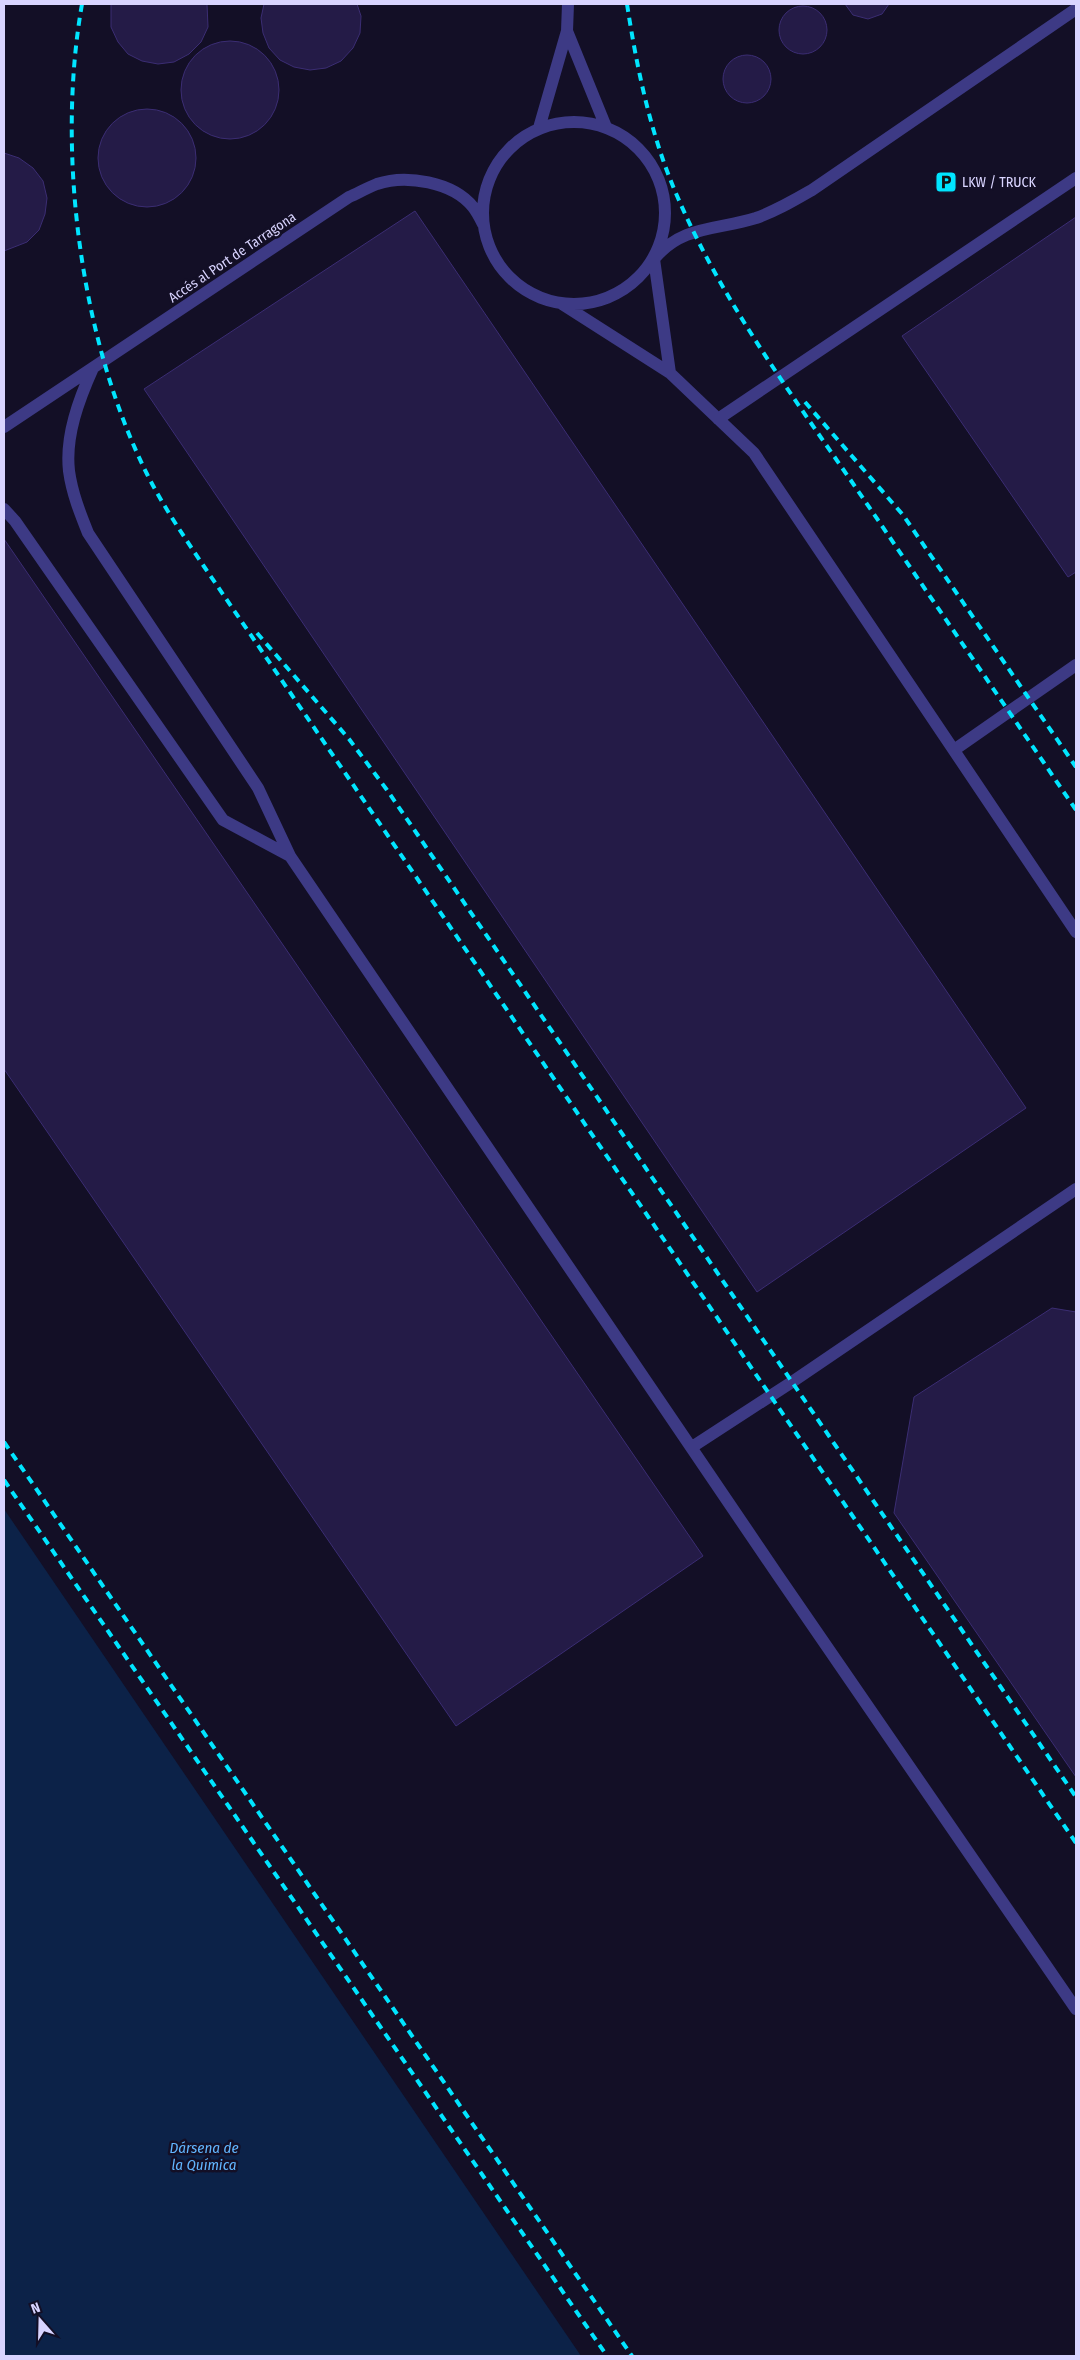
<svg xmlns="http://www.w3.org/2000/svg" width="1080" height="2360" font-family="'Fira Sans Condensed',sans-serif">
  <rect width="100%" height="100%" fill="#130f26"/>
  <!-- water -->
  <path fill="#0c2248" d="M4,1509l577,847h-577z"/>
  <!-- building -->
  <path fill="#241b47" stroke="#3b2d73" d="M111,4h96l1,23 -7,15 -12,12 -15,8 -16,2 -16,-3 -14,-7 -10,-12 -7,-15z
    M264,4h93l4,12 -1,17 -7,15 -12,13 -15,7 -16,2 -16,-3 -14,-7 -11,-12 -6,-15 -2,-15z
    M845,4h44l-7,10 -14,5 -15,-4z
    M779 30a24 24 0 1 1 48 0a24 24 0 1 1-48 0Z
    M181 90a49 49 0 1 1 98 0a49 49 0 1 1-98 0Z
    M723 79a24 24 0 1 1 48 0a24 24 0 1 1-48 0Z
    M98 158a49 49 0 1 1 98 0a49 49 0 1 1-98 0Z
    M4,153l15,5 14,10 10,13 4,17 -2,16 -6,16 -12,12 -23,9z
    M415,211l611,897 -269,184 -613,-903z
    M1076,217v355l-8,5 -166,-241z
    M4,539l699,1017 -247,170 -452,-657z
    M1052,1308l24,4v465l-182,-264 20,-116z"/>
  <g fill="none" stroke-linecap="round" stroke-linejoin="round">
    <!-- service -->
    <path stroke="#3d3a85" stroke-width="12" d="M567,31l1,-27
      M483 213a91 91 0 1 1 182 0a91 91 0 1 1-182 0Z
      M539,128l28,-97 39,96
      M562,304l108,69 -16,-114c28,-34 64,-29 102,-41 20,-7 37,-17 56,-28l264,-181
      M93,368c-14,31 -28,68 -24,103 3,22 11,42 19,62l170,255 32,68 487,718 299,435
      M670,373l84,80 322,479
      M718,419l358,-241
      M4,427l345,-230c9,-4 18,-9 28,-13 29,-10 76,-2 96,23 4,5 7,11 10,17
      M4,509l11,12 208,299 67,36
      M954,750l122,-85
      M692,1447l100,-65 284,-193"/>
    <!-- rail -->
    <path stroke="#00e5ff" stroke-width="4" stroke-dasharray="8 6" stroke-linecap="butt" d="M82,4c-26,147 -2,336 65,470 16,32 36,61 56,91l873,1278
      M627,4c10,65 24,133 51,194 47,109 120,205 187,303 70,103 141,206 211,309
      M805,402l98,113 173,252
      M257,633l92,106 38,51 689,1007
      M4,1442l628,914
      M4,1480l603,876"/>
  </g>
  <!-- icons -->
  <defs>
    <g id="parking-square" transform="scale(1.125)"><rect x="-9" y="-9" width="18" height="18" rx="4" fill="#00e5ff" stroke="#130f26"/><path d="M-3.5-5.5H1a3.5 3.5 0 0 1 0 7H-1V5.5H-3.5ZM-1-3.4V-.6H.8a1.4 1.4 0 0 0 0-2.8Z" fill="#111"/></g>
  </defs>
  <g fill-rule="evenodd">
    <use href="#parking-square" x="946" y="182"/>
  </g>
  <g text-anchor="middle" stroke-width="5" stroke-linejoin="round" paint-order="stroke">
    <!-- poi labels -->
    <g font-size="14" fill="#d9d4ff" stroke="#130f26" text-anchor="start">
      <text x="962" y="187">LKW / TRUCK</text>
    </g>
    <!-- street labels -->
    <g font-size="14" fill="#d9d4ff" stroke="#130f26">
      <text transform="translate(232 257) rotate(-34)" y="5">Accés al Port de Tarragona</text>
    </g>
    <!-- water labels -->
    <g font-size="15" font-style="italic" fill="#62b6ff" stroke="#130f26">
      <text x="204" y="2153">Dársena de<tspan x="204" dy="17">la Química</tspan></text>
    </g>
  </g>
  <!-- border -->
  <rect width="1080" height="2360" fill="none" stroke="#d9d4ff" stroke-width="10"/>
  <!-- north arrow -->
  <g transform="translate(40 2320) rotate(340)" stroke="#130f26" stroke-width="4" paint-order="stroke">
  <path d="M0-4L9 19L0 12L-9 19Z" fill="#d9d4ff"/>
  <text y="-8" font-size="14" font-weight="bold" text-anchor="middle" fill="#d9d4ff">N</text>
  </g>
</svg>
